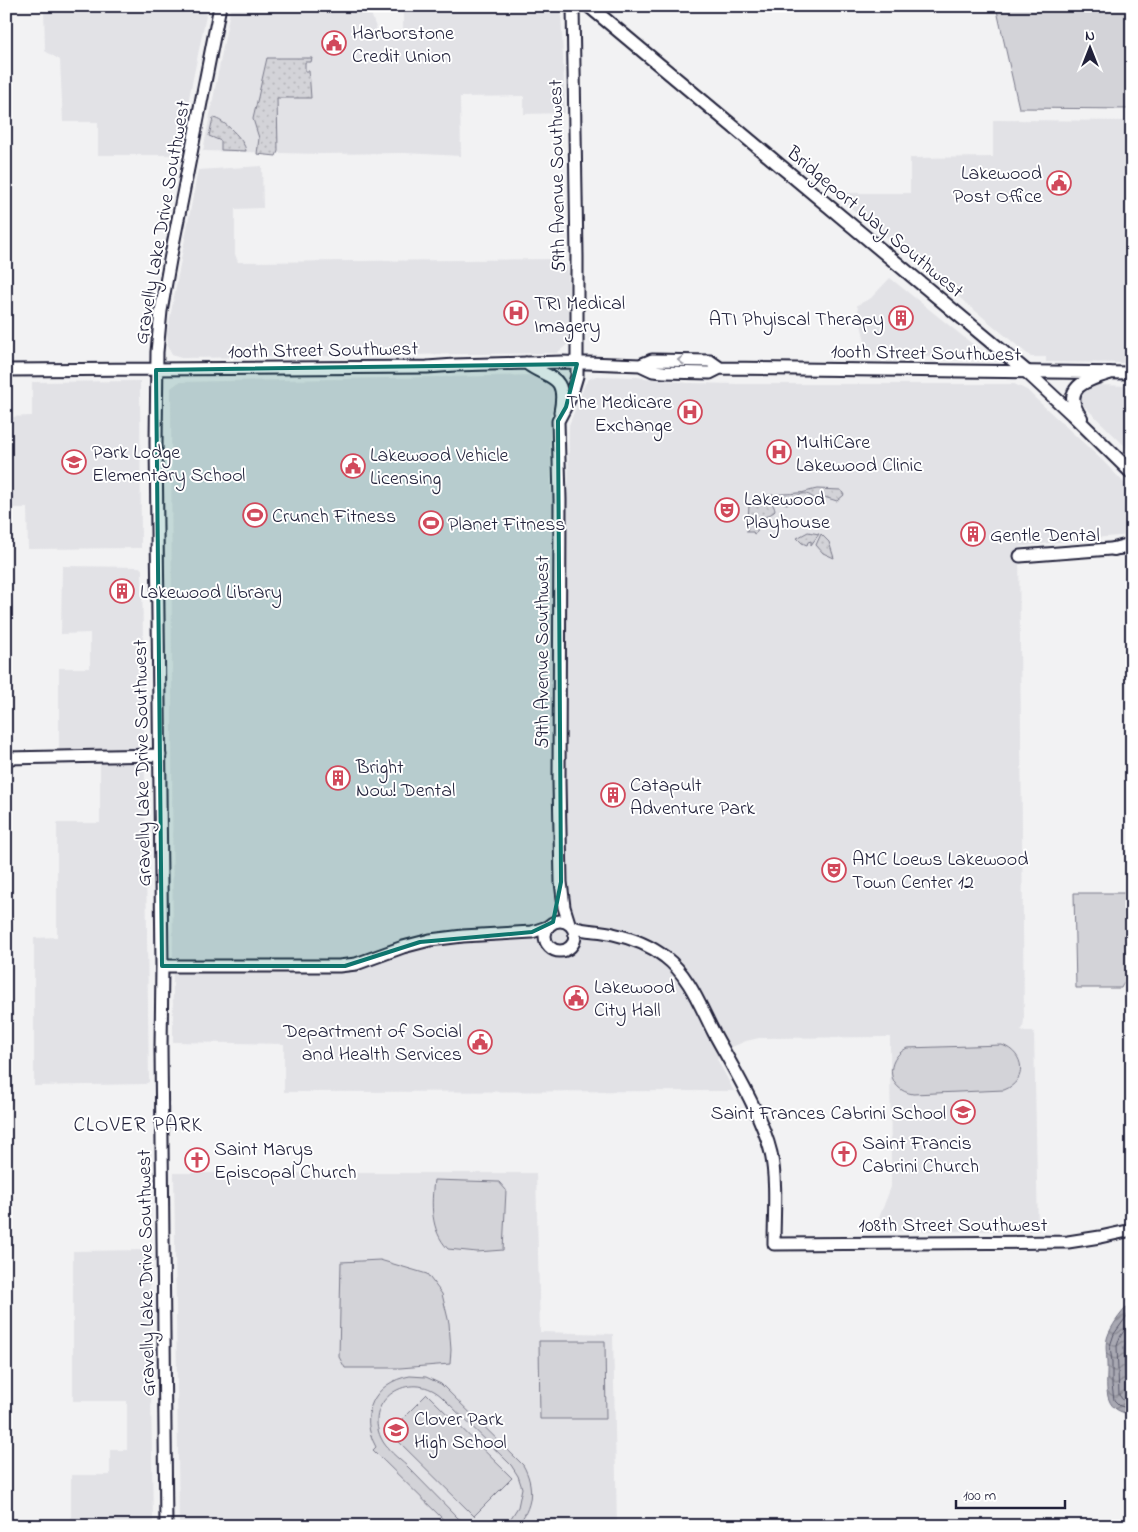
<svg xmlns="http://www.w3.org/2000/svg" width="1138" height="1532" font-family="'Indie Flower',sans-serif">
  <defs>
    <pattern id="grass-dots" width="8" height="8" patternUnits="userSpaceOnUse" patternTransform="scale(1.25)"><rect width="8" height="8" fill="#d3d3d8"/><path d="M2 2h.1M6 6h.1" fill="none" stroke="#b5b5ba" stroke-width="1.8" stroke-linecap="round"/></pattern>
    <pattern id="water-waves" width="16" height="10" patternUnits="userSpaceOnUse" patternTransform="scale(1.25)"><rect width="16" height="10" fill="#a8a8b2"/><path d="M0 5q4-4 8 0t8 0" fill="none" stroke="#888892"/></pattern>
  </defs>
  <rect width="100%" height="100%" fill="#f2f2f3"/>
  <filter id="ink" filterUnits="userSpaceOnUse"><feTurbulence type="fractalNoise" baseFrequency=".02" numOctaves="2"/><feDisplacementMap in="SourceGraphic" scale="10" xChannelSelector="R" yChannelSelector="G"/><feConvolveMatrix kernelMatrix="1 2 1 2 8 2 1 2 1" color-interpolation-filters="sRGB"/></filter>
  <g filter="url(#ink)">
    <!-- built -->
    <path fill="#e2e2e6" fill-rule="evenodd" d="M44,6h164l-30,145 -5,4h-75v-33h-35l-3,-62 -15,-9z
      M231,6h129v5h10v-5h191l4,107 -41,1v-18l-64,1 1,59 -56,-3 -84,1 -118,-3zM370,11h33v25h-24z
      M993,120l139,1v242l-86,-1v-5h-15l-193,-160 5,-4h67v-35l83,-1z
      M262,166l1,42 -28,1v45l3,8 318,-3 12,7 1,77 -12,10 -376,5 -9,-3 -4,-8 -1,-13 31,-164z
      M890,278l90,72 -1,7 -3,1 -108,-2 -11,-51 14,-7z
      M536,375l8,2 11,11 2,6 -7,23 1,76h17l1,-68 16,-41 4,-5 7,-3 40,1 53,6 50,1h275l13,6 9,9 67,62 29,30v44l-52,4 -61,8 5,472 -1,9 -3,3 14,1 4,199h-164l17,-44 -1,-150 -131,1 -13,3 -14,6 -15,12 17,32 -450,1v-48l-111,-2 -2,-654 8,-6z
      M140,381l1,167 -113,1 -1,-41h-21v-91l26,-1v-34z
      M1095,385l37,1v67l-51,-50 2,-10 3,-4z
      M62,566l77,1 3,2 7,513 -4,2 -111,2v-148l23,-1v-114h43v-72l-41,-1v-82h31v-35l-29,1z
      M174,1173h362l4,159 73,2 4,192h-438z
      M149,1250l4,276h-82v-51h39v-25h17v-49h-54v-150z"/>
    <!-- grass -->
    <path fill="url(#grass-dots)" stroke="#7a7a8a" d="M267,58h45l-1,4h-6v9h4l2,27h-34l1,53 -2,5 -19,-2 2,-16 -6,-19z
      M213,118c10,1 32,22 33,33l-25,-1v-9l-12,-5z
      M817,489l24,1 3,5 -7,6 -13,-4 -9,2c-13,-11 -18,-2 -28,5l-3,-1 -5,-6 -9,-1 1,5 4,8 -1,3c-12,8 -15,3 -17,20l-3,2 -1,-2h-6l2,-26c12,-14 32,-11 49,-13 6,0 13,-3 19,-4z
      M808,532l11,2 -8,11v-4l-3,1 -1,3 -5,-2 -5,-5z
      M821,534l8,8 5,16 -11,-5 -7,-8z"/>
    <!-- green -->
    <path fill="#d3d3d8" stroke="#7a7a8a" d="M996,6h136v103l-113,-1z
      M1074,893h58v82l-8,7 -3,6h-45z
      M1002,1045c23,8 26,36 2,45l-91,4c-26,-4 -29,-34 -6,-46z
      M434,1180l65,2 7,8 -3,60 -26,2 -29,-3c-18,-19 -17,-45 -14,-69z
      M380,1260l47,14 15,20 7,29 2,27 -1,14 -50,4h-55l-6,-11 2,-95z
      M539,1341h66l1,78h-66z
      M410,1376l16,1 15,7 82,81c12,21 10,44 -7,61h-18l13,-8 7,-11 4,-19 -4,-12 -7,-11 -70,-69c-31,-27 -78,4 -60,42 5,11 17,20 26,28 17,17 34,35 51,52l13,8h-21l-77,-76 3,-3c-18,-32 -2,-65 34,-71z
      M427,1394l85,84 -38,38 -85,-84z"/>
    <!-- water -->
    <path fill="url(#water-waves)" stroke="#727282" d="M1132,1302v112c-32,-3 -24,-28 -25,-51 0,-11 -3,-19 2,-30 5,-11 14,-23 23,-31z"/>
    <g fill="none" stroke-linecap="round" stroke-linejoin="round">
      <!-- shore -->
      <path stroke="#58586b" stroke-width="1" d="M1132,1309l-18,25 -4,12 2,16v23l2,15 6,6 12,3
        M1132,1319l-12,18 -3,9 2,49 4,5 9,2
        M1132,1331l-8,16 2,45 6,3"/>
      <!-- secondary casing -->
      <g stroke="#22223b" stroke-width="15">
        <path id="secondary" d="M526,363c21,17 42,9 34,49
          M640,365l12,-5 58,1 10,7
          M6,370l421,-3 28,-2 107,-3 78,3 13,6 11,1 46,1 10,-5 412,5
          M1020,556l103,-8
          M6,758l154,-3
          M545 936a15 15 0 1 1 30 0a15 15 0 1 1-30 0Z
          M569,923l-5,-16 -3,-25 -2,-100 1,-282 -2,-79 13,-25 6,-20v-120l-4,-250
          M573,927c13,5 27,3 40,7 18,4 38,12 52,23 24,18 36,51 49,76 19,35 48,82 57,120 6,29 3,62 3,91l294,-2 32,-5 32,-7
          M162,966h177l17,-2 47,-17 27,-7 33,-4 69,-4 15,-5
          M166,1526l-5,-478 1,-82 -6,-524 1,-90 4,-41 9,-51 50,-254"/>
      </g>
      <!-- primary casing -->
      <g stroke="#22223b" stroke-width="16">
        <path id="primary" d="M589,6l438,366 45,42 60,59
          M1081,418c-21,-30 4,-38 28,-45
          M1114,549l18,-5"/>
      </g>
      <!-- secondary -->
      <use href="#secondary" stroke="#fff" stroke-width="11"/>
      <!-- primary -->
      <use href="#primary" stroke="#fff" stroke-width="12"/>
    </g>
    <!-- one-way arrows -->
    <defs><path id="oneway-chevron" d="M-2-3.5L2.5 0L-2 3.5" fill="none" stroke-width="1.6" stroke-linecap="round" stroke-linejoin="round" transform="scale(1.25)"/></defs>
    <use stroke="#9c9ca7" href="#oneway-chevron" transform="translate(681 360) rotate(-179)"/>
  </g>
  <!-- marked area -->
  <path fill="#0f766e" fill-opacity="0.2" stroke="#0f766e" stroke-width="4" stroke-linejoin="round" d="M577,364l-11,43 -8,14 3,461 -8,40 -21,10 -112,10 -75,24h-183l-6,-596z"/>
  <!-- icons -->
  <defs>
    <g id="civic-ring" transform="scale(1.25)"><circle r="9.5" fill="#fff" stroke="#d1495b" stroke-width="1.5"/><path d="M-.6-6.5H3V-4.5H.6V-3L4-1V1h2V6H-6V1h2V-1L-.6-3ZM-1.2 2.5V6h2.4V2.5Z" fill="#d1495b"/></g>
    <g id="hospital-ring" transform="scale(1.25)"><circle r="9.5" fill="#fff" stroke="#d1495b" stroke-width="1.5"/><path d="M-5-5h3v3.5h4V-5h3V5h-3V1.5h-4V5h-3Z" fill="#d1495b"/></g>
    <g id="building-ring" transform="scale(1.25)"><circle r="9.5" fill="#fff" stroke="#d1495b" stroke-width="1.5"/><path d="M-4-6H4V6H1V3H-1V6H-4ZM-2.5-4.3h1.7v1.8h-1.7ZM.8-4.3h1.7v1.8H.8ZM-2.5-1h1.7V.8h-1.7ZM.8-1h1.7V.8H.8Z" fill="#d1495b"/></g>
    <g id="school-ring" transform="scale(1.25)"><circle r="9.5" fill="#fff" stroke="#d1495b" stroke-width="1.5"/><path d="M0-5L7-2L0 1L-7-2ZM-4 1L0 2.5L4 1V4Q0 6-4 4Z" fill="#d1495b"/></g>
    <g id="theatre-ring" transform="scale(1.25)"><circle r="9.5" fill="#fff" stroke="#d1495b" stroke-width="1.5"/><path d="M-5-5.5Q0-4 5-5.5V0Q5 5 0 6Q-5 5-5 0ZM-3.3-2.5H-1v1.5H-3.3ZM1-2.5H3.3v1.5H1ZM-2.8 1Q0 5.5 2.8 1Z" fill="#d1495b"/></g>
    <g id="stadium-ring" transform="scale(1.25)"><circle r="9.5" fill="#fff" stroke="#d1495b" stroke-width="1.5"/><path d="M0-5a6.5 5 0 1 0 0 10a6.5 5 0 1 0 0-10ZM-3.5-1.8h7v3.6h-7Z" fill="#d1495b"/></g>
    <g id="church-ring" transform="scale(1.25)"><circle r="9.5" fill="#fff" stroke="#d1495b" stroke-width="1.5"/><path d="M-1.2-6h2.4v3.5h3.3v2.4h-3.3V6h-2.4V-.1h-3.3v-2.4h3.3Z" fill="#d1495b"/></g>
  </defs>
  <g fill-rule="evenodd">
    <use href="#civic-ring" x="334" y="43"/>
    <use href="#civic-ring" x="1059" y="183"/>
    <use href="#hospital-ring" x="516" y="313"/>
    <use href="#building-ring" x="901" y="318"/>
    <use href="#hospital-ring" x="690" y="412"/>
    <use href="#hospital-ring" x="779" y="452"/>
    <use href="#school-ring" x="74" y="462"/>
    <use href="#civic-ring" x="353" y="466"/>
    <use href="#theatre-ring" x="727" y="510"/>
    <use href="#stadium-ring" x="255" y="515"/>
    <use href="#stadium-ring" x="431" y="523"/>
    <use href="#building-ring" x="973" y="534"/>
    <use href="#building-ring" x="122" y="591"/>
    <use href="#building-ring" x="338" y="778"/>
    <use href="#building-ring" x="613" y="795"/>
    <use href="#theatre-ring" x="834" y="870"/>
    <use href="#civic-ring" x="576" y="998"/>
    <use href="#civic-ring" x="480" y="1042"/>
    <use href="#school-ring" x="963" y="1112"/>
    <use href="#church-ring" x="844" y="1154"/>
    <use href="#church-ring" x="197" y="1160"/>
    <use href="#school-ring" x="396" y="1430"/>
  </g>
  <g text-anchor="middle" stroke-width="4" stroke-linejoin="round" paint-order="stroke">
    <!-- poi labels -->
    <g font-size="20" fill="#22223b" stroke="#fff" text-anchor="start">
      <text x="352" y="39">Harborstone<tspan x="352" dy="23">Credit Union</tspan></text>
      <text x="1042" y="179" text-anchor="end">Lakewood<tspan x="1042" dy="23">Post Office</tspan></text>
      <text x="534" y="309">TRI Medical<tspan x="534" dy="23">Imagery</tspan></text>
      <text x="884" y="325" text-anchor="end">ATI Phyiscal Therapy</text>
      <text x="672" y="408" text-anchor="end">The Medicare<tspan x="672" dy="23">Exchange</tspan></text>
      <text x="796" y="448">MultiCare<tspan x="796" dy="23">Lakewood Clinic</tspan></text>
      <text x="92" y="458">Park Lodge<tspan x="92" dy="23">Elementary School</tspan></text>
      <text x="370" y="461">Lakewood Vehicle<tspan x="370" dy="23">Licensing</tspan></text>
      <text x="744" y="505">Lakewood<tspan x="744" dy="23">Playhouse</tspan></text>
      <text x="272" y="522">Crunch Fitness</text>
      <text x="448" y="530">Planet Fitness</text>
      <text x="990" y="541">Gentle Dental</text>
      <text x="140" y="598">Lakewood Library</text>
      <text x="356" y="773">Bright<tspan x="356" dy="23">Now! Dental</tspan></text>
      <text x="630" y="791">Catapult<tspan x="630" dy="23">Adventure Park</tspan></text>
      <text x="852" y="865">AMC Loews Lakewood<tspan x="852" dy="23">Town Center 12</tspan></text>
      <text x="594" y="993">Lakewood<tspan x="594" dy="23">City Hall</tspan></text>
      <text x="462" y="1037" text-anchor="end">Department of Social<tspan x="462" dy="23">and Health Services</tspan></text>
      <text x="946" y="1119" text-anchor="end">Saint Frances Cabrini School</text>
      <text x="862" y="1149">Saint Francis<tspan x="862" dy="23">Cabrini Church</tspan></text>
      <text x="214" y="1155">Saint Marys<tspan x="214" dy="23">Episcopal Church</tspan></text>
      <text x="414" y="1425">Clover Park<tspan x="414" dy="23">High School</tspan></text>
    </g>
    <!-- street labels -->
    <g font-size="20" fill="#22223b" stroke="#fff">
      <text transform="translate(556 176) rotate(-91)" y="7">59th Avenue Southwest</text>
      <text transform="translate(876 221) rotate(40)" y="7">Bridgeport Way Southwest</text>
      <text transform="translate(161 222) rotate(-80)" y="7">Gravelly Lake Drive Southwest</text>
      <text transform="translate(323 349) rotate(-1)" y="7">100th Street Southwest</text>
      <text transform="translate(926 352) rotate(1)" y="7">100th Street Southwest</text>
      <text transform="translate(541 652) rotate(-90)" y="7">59th Avenue Southwest</text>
      <text transform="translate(141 763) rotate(-91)" y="7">Gravelly Lake Drive Southwest</text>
      <text x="953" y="1231">108th Street Southwest</text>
      <text transform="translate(145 1273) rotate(-91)" y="7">Gravelly Lake Drive Southwest</text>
    </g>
    <!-- neighbourhood labels -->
    <g font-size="21" letter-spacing="1" fill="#22223b" stroke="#fff">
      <text x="138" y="1131">CLOVER PARK</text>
    </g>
  </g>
  <!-- margin -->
  <rect width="1138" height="1532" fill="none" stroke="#fff" stroke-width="25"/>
  <rect x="12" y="12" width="1113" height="1507" fill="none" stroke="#22223b" stroke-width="2" filter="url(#ink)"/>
  <!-- north arrow -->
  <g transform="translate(1090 48)" stroke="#ffffff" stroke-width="4" paint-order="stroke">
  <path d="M0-4L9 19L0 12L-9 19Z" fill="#22223b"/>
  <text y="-8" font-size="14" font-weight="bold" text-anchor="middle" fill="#22223b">N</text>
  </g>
  <!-- scale -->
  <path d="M956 1500v8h109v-8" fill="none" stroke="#22223b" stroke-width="2.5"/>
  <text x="963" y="1500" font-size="15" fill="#22223b" stroke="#ffffff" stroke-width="4" paint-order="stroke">100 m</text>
</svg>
